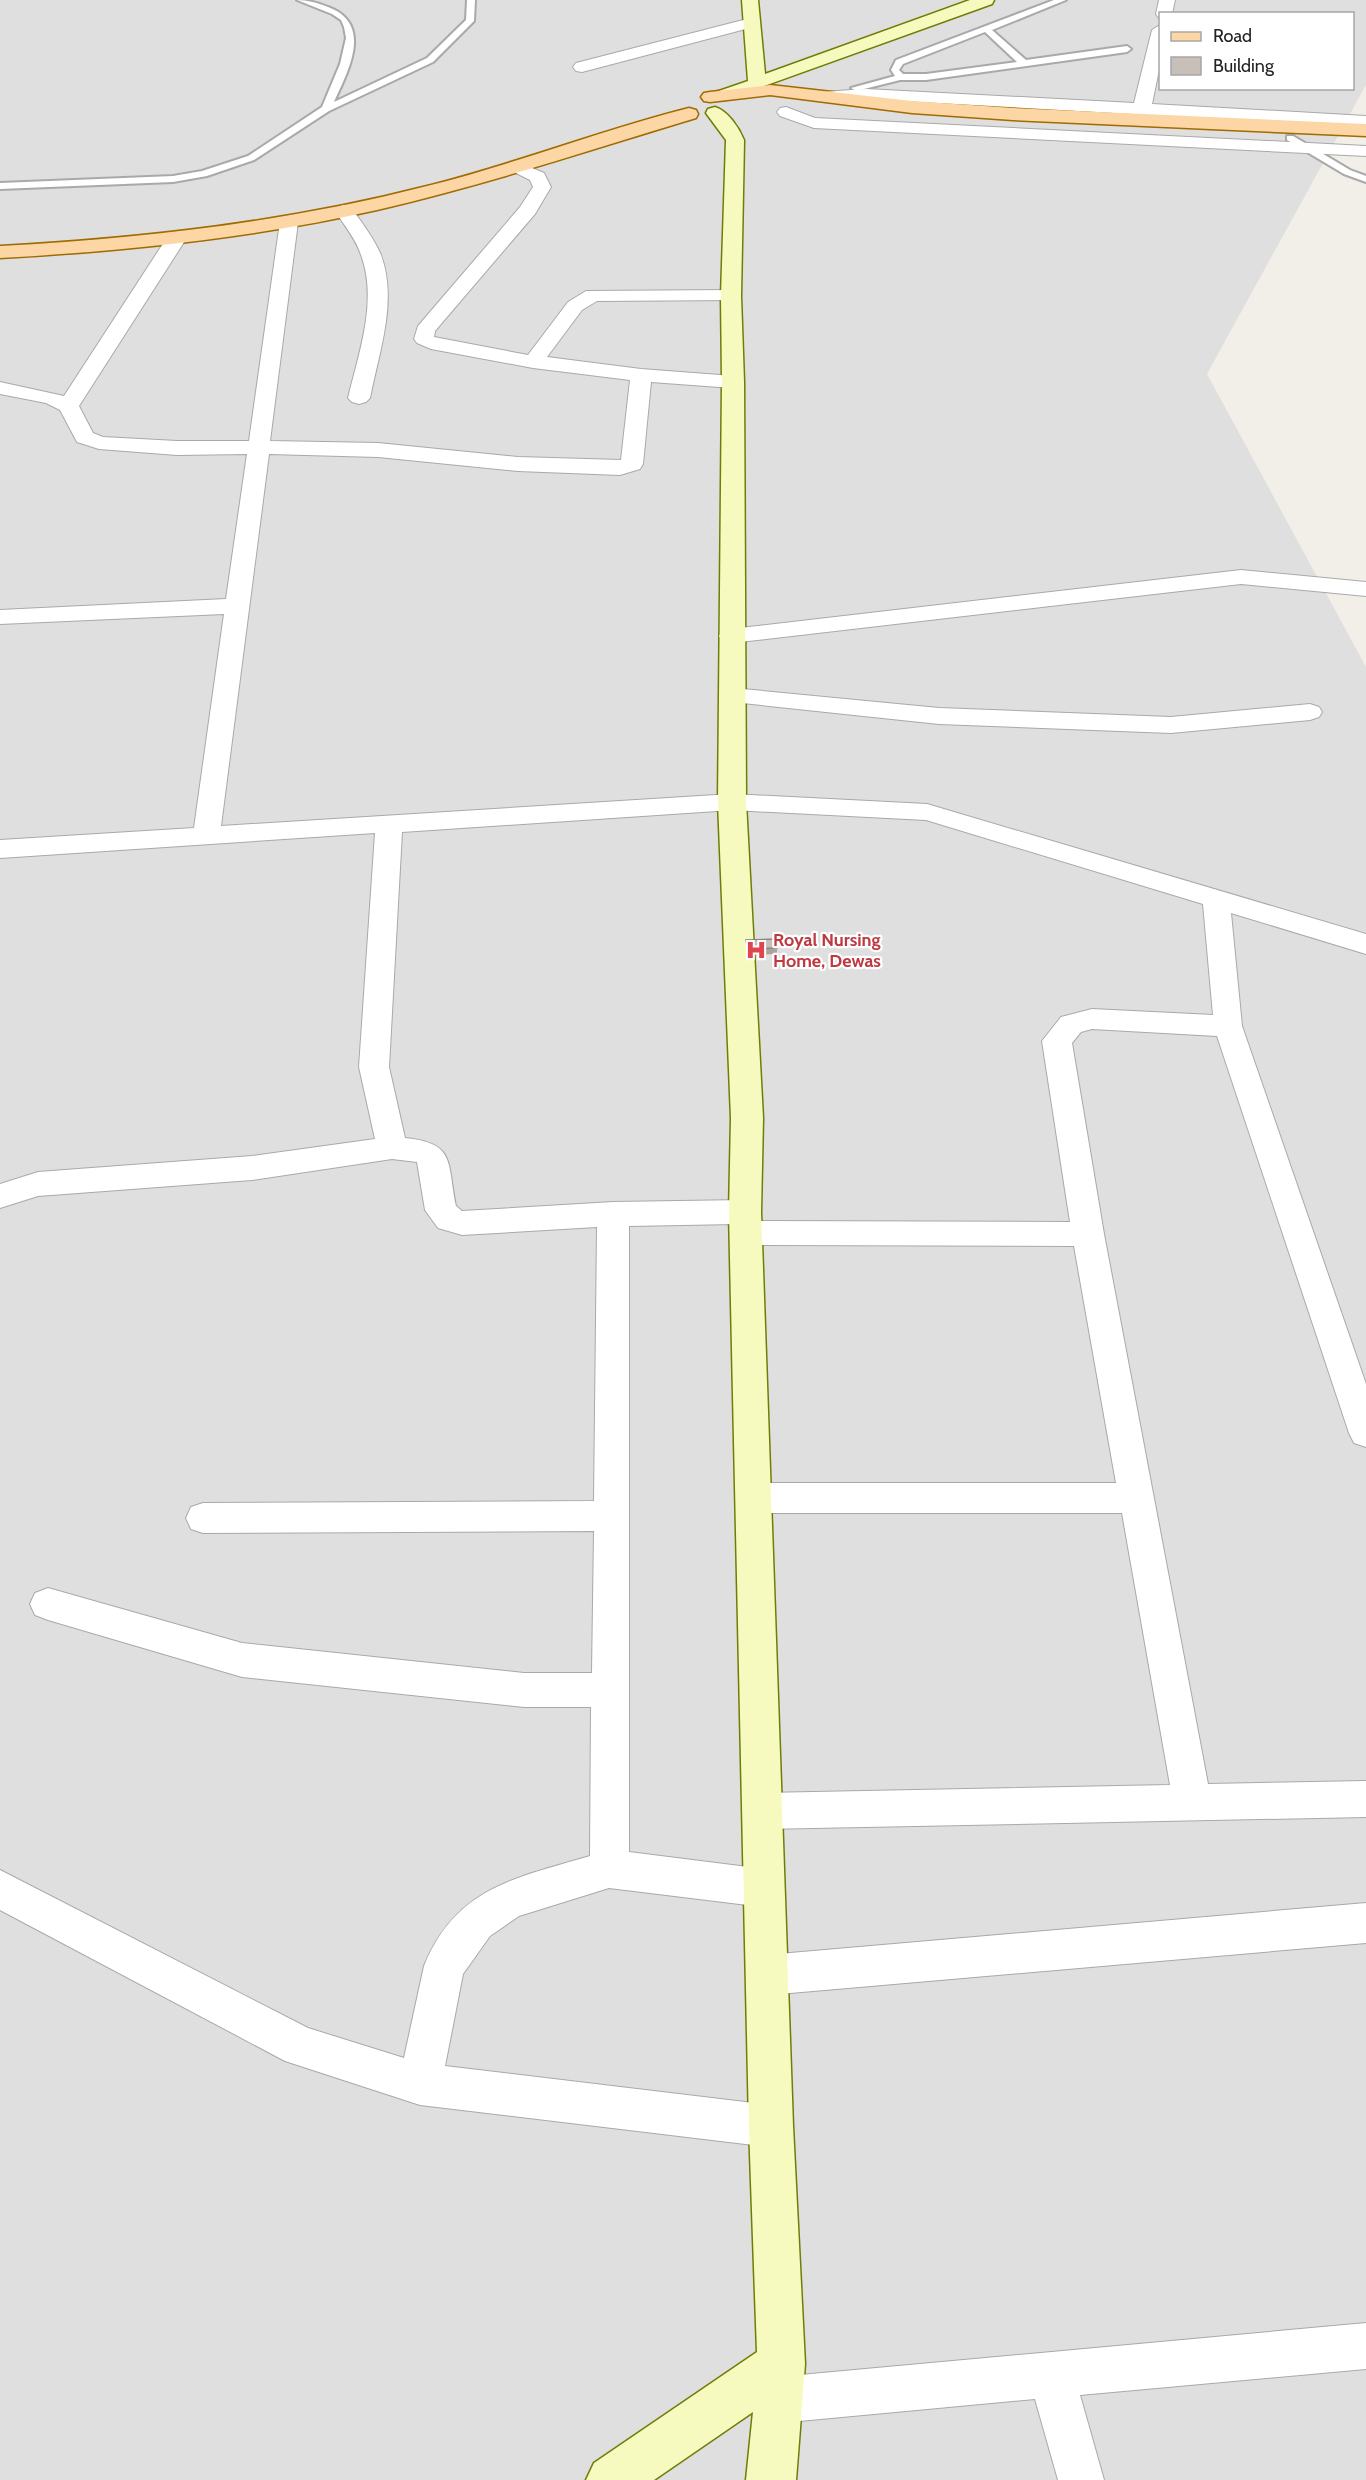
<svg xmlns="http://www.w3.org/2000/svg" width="1366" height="2480" font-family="Cabin,sans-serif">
  <rect width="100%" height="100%" fill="#f2efe9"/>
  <!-- residential -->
  <path fill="#e0dfdf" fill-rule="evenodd" d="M0,0h1366v85l-159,289 159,293v1813h-1366zM1160,14h192v74h-192z"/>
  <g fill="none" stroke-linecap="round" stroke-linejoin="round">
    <!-- lane casing -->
    <g stroke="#a9a9a9" stroke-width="4">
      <path id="lane" d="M297,0c11,0 21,3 31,7 46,17 20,64 6,95l93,-44 39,-38 1,-20h8l-1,21 -41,41 -104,49 -75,49 -47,16 -34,6 -173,7v-6l173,-7 29,-5 46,-15 74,-49 18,-43 6,-26 -2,-11 -3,-7 -9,-6z
        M1054,0h12l-74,30 34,30 101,-14 4,3 -4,3 -201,28h-26l-44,11 -5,-3 44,-12 -4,-6 5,-10zM985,32l32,30 -91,12h-23l-4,-4 4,-6z
        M1287,136h6l57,34 16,6v6l-22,-8 -57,-34z"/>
    </g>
    <!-- street casing -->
    <g stroke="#a9a9a9" stroke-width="2">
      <path id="street" d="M1159,0h16l-3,14h-12v4l-2,-1 -2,-3z
        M751,18l6,2 2,3 -2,3 -175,46 -6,-1 -3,-4 3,-4z
        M1160,25v40l-8,39 214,12v10l-217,-11 -4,10h-12l-3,-4 2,-7 -266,-15 -43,1 -3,-4 3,-4 43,-3 268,14 18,-73z
        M786,107l29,11 551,28v10l-552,-28 -34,-12 -3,-4 3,-4z
        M518,162l26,11 7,14 -16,27 -100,117 -1,6 94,18 40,-53 18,-11 145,-1 7,2 3,4 -3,4 -141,1 -15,9 -35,47 94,12 92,7 7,2 3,4 -3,4 -7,2 -82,-6 -8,82 -3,5 -20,6 -102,-4 -140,-14 -109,-3 -48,372 511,-32 195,10 439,130v20l-135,-41 11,113 124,358v63l-12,-4 -5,-10 -132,-397 -125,-7 -11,3 -9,11 32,191 104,550 158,-3v36l-604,12 -14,-5 -5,-13 5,-13 14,-5 408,-8 -48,-272h-369l-12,-5 -5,-10 5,-10 12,-5h363l-42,-237 -328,-1 -11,-3 -5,-9 6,-9 -107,2v626l135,17 14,5 6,14 -6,14 -14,5 -155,-19 -90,28 -29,20 -27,38 -18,92 326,39 15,6 6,15 -6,15 -15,6 -351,-42 -135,-44 -285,-151v-40l308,158 96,30 20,-92c32,-79 92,-88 166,-110l1,-149h-67l-282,-30 -194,-57 -13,-5 -5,-11 5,-11 13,-5 194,55 282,30h68l2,-142 -391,2 -12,-4 -5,-11 5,-11 12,-4 391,-2 3,-274 -135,8 -24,-7 -13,-18 -8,-48 -25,-3 -140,21 -214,16 -38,12v-24l38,-12 214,-16 123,-17 -16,-72 16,-234 -375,25v-18l194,-12 30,-214 -224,10v-14l226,-11 21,-145 -70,1 -78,-6 -22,-7 -17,-32 -14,-7 -46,-9v-12l64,14 102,-157 3,-4h14l3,4 -107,167 14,27 10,4 74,4h72l31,-219 2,-4h14l2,4 -28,219 108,2 140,14 103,3 9,-80 -97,-12 -102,-19 -14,-6 -3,-4 4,-13 102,-119 13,-20 -3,-7 -18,-9 -3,-4 3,-4zM732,810l194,10 277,84 10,111 -121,-6 -31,8 -19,24 28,181 -315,-1 6,-9 -5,-8 -11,-4 -132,2 -151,9 -6,-5c-9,-44 0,-63 -51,-68l-16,-71 13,-235z
        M344,205l7,2c10,15 23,31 30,48 17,46 -2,97 -11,143l-4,4 -7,2 -7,-2 -4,-4c11,-46 30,-97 13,-143 -5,-16 -17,-30 -26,-44l2,-4z
        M1241,570l125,12v14l-125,-12 -510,59 -9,-2 -3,-5 3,-5 9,-2z
        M732,688l207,20 232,9 139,-13 9,3 3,5 -3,5 -9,3 -139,13 -232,-9 -216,-23 -3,-5 3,-5z
        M1366,1903v40l-599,52 -14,-6 -6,-14 6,-14 14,-6z
        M1366,2323v46l-286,26 24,85h-46l-23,-81 -257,24 -16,-7 -7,-16 7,-16 16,-7z"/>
    </g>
    <!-- secondary casing -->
    <g stroke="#707d05" stroke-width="3">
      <path id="secondary" d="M742,0h16l7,74 205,-74h24l-2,4 -267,96 -6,-1 -3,-4 3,-4 29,-10z
        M715,107c13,4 24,21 29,33l-3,156 3,86 2,420 17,316 -2,94 32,914 12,238 -9,116h-50l7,-68 -99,68h-68l8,-17 163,-111 -8,-226 -20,-914 2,-94 -13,-316 4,-420 -1,-86 5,-156 -20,-27 2,-4z"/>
    </g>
    <!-- primary casing -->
    <g stroke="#a06b00" stroke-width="3">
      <path id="primary" d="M770,85l142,16 101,7 353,16v12l-353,-16 -101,-7 -142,-18 -60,7 -6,-1 -3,-4 3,-4 6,-1z
        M689,108l7,2 2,4 -2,4c-106,32 -211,67 -319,92 -124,28 -250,41 -377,48v-12c144,-8 287,-24 427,-60 89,-22 174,-56 262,-78z"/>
    </g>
    <!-- lane -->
    <use href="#lane" fill="#fff" fill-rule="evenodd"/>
    <!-- street -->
    <use href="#street" fill="#fff" fill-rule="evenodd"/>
    <!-- secondary -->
    <use href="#secondary" fill="#f7fabf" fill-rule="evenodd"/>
    <!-- primary -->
    <use href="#primary" fill="#fcd6a4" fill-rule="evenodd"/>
  </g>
  <!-- wall -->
  <path fill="#aba49e" d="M746,940l31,8v6l-30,1z"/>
  <!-- building -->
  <path fill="#c7bfb8" stroke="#8b8681" stroke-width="1.5" d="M776,939l1,9 -29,1 -2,-9z"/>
  <!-- icons -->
  <defs>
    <g id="hospital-bare" transform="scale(1.62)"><path d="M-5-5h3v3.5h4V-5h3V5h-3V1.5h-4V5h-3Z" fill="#e0444e" stroke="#fff" stroke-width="2.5" paint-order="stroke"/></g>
  </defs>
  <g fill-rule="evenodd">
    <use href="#hospital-bare" x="756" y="950"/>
  </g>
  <g text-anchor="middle" stroke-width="4.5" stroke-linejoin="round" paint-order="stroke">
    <!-- health labels -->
    <g font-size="18" font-weight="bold" fill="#be3a42" stroke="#fff" text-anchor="start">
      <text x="773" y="946">Royal Nursing<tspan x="773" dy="21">Home, Dewas</tspan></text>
    </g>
  </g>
  <!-- legend -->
  <rect x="1159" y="12" width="195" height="78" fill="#ffffff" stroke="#a7a7a7" stroke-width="1.5"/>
  <rect x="1171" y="32" width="30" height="9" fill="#fcd6a4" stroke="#a7a7a7" stroke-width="1.5"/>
  <text x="1213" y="42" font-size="18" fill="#222222">Road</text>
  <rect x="1171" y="57" width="30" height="18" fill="#c7bfb8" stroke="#a7a7a7" stroke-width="1.5"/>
  <text x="1213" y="72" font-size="18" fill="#222222">Building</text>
</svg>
